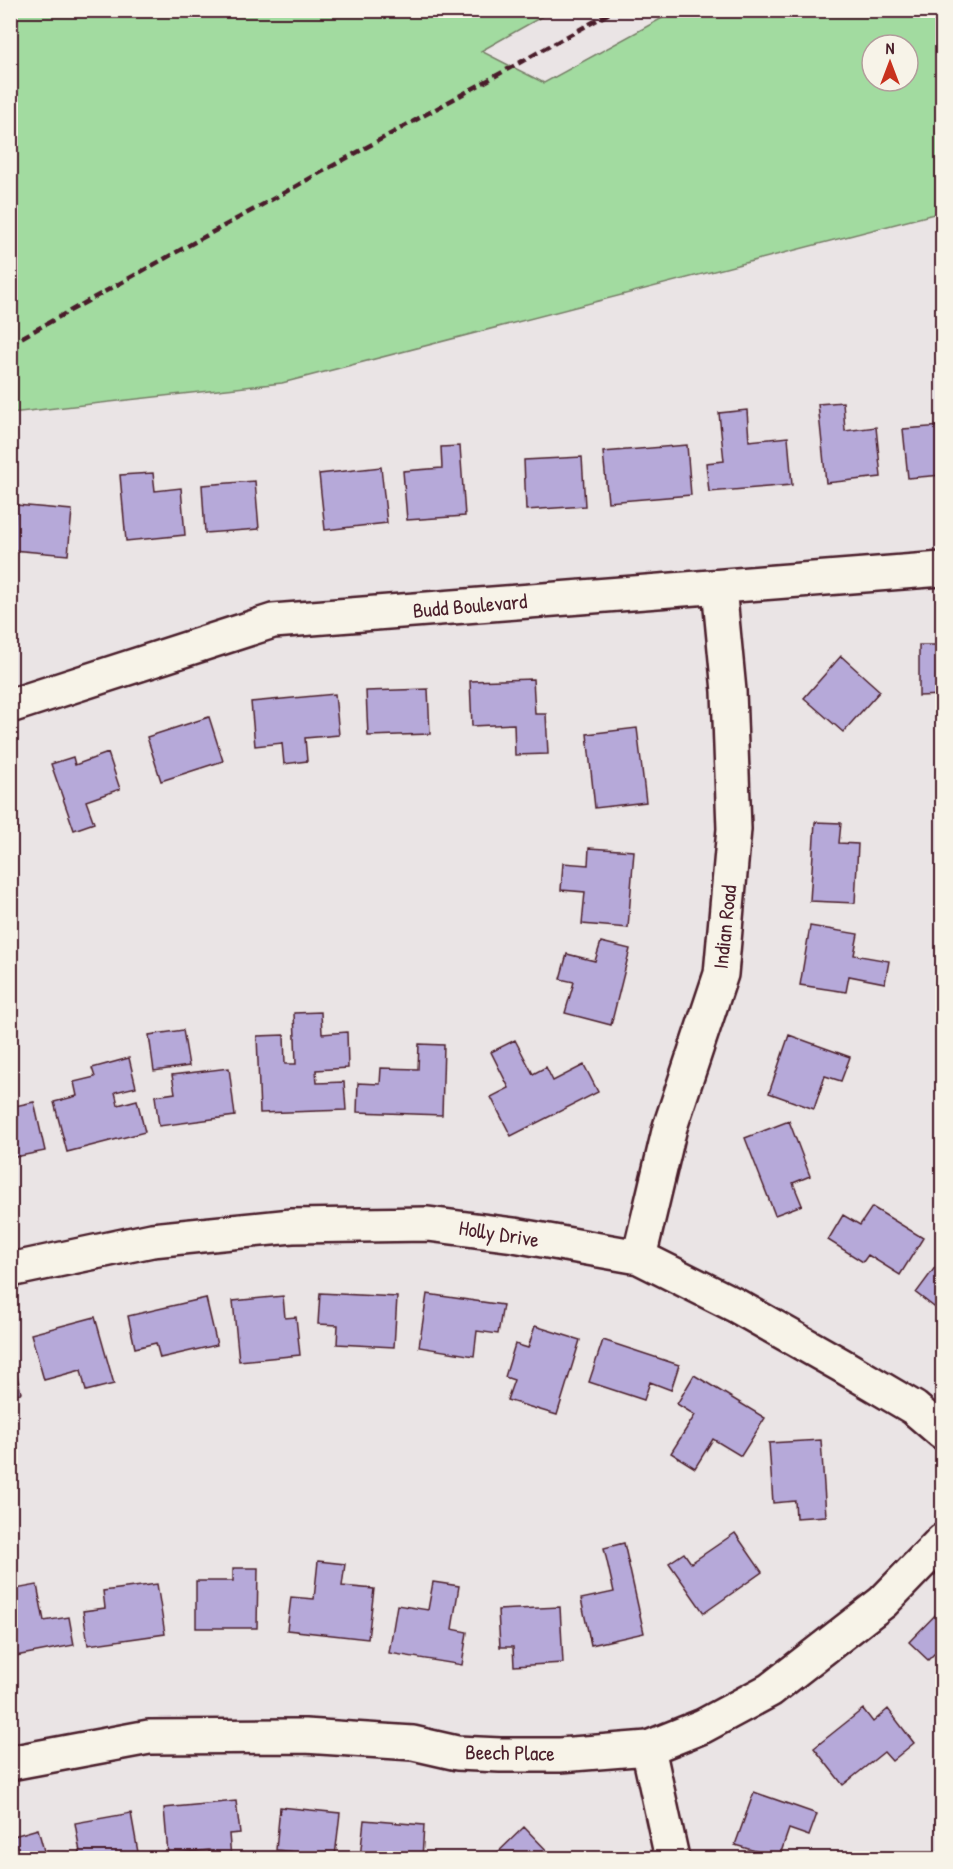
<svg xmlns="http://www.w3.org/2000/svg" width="953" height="1869" font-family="'Patrick Hand',sans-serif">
  <rect width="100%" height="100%" fill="#eae4e5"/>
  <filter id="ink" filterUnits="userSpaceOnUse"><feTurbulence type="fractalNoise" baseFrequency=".0167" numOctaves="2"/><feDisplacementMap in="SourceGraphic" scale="12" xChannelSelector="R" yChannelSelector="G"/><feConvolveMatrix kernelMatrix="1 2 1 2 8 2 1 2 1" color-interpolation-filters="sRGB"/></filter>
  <g filter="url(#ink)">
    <!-- green -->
    <path fill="#a2dba0" stroke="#767d66" stroke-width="1.5" fill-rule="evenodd" d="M10,11h542l-71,40 63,32 131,-72h267v201l-660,171 -271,30zM872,45h36v36h-36z"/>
    <!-- building -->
    <path fill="#b6a9d9" stroke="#4a1f2b" stroke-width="1.5" d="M843,402l2,29 31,-4 5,50 -55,6 -8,-79z
      M747,410l2,31 39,-4 4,48 -83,7 -3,-29 18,-2 -5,-48z
      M942,426v49l-34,3 -5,-49z
      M687,445l4,50 -83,7 -5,-50z
      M460,446l5,70 -58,4 -4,-49 39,-3 -1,-21z
      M582,457l3,49 -59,4 -2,-50z
      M381,467l6,56 -62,7 -6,-56z
      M153,473l2,18 26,-3 4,47 -59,6 -6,-66z
      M255,481l4,48 -54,4 -3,-48z
      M16,505l56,5 -4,45 -56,-5z
      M919,645h23v50l-23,1z
      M841,656l39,35 -37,41 -39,-34z
      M533,679l2,35h11l2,40 -33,1 -1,-31 -42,2 -2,-45z
      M428,689l2,45 -62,2 -2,-45z
      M335,694l4,41 -34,3 2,23 -23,3 -2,-21 -27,3 -4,-44z
      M209,717l14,44 -62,20 -14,-44z
      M637,728l9,74 -51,6 -8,-74z
      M108,753l12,36 -34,12 8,22 -20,7 -23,-66 22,-7 2,8z
      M10,809l7,21 -7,2z
      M815,822l26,1 -2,20 19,1 -3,59 -45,-2z
      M589,848l45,3 -6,77 -46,-4 3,-32 -24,-2 2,-27 25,2z
      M810,926l48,8 -4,21 35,6 -4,22 -36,-7 -3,16 -46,-7z
      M601,942l29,7 -19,76 -46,-12 9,-31 -14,-3 7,-25 28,7z
      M321,1012l1,22 25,-2 1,36 -32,2 1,13 27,-1 2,28 -86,3 -3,-77 27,-1 1,29h11l-2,-51z
      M183,1030l6,36 -35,5 -5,-36z
      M789,1035l61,22 -9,24 -16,-5 -11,33 -45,-16z
      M515,1040l18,34 13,-7 7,14 31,-16 14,27 -87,44 -20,-39 18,-9 -18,-36z
      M419,1044l25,1 -2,70 -85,-3 1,-29 22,1 1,-16 37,1z
      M129,1058l7,29 -21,5 3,13 19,-5 8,32 -78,20 -13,-50 23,-6 -3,-14 21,-5 -3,-9z
      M229,1068l6,48 -76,10 -4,-30 20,-3 -3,-18z
      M34,1102l11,49 -35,7v-51z
      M789,1121l21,55 -17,7 9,22 -27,10 -30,-77z
      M872,1207l51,31 -23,37 -32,-20 -5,7 -35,-22 15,-25 17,10z
      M942,1258v55l-26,-20z
      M320,1293l77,4 -3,50 -57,-3 1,-19 -20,-1z
      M427,1294l76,11 -5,29 -21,-3 -3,25 -55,-9z
      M283,1296l2,22 11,-1 4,38 -61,6 -6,-60z
      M206,1298l11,47 -57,13 -4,-15 -21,5 -7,-32z
      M95,1317l19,67 -28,7 -5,-21 -37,10 -13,-46z
      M535,1326l45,14 -23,75 -50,-15 7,-20 -9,-3 10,-33 13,4z
      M603,1340l76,25 -8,25 -21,-8 -6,18 -55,-18z
      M10,1346l11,47 -11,2z
      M694,1375l71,43 -24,38 -28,-17 -18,29 -24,-15 24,-38 -18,-11z
      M821,1440l5,76 -30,2 -1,-17 -22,2 -4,-60z
      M735,1533l27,39 -58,41 -35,-50 15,-10 7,10z
      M624,1543l20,90 -53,12 -10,-46 33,-7 -10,-44z
      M318,1561l27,3 -3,22 32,3 -6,50 -81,-9 4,-33 23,2z
      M233,1568h25l-1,60h-61v-47h37z
      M433,1582l26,4 -7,43 15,3 -5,33 -73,-12 8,-48 31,5z
      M157,1584l8,50 -77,11 -5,-34 22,-3 -2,-17z
      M37,1585l7,36 25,-4 5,28 -64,12v-67z
      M560,1607l3,56 -49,3 -1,-19h-13l-2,-37z
      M942,1608v38l-14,14 -19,-18z
      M863,1709l10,13 15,-13 26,34 -22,18 -8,-9 -41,33 -29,-37z
      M754,1792l63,22 -8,22 -20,-7 -10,29 -44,-13z
      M236,1801l4,32 -11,1 2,24h-21l-1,-8 -41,4 -4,-46z
      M280,1807l60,6 -5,43 -59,-6z
      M131,1813l8,45h-58l-6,-35z
      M364,1820l60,5 -2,33h-62z
      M524,1827l30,31h-62z
      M38,1829l8,29h-36v-21z"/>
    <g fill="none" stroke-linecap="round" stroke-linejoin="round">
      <!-- street casing -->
      <g stroke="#4a1f2b" stroke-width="38">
        <path id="street" d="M10,706l263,-85 669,-52
          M639,1257l31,-130 51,-153 13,-145 -5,-138 -10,-104
          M10,1270l142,-30 140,-14 136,-2 86,11 125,22 96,48 106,60 73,43 28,24
          M648,1748l24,110
          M10,1763l139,-26 156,-1 108,7 44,10 43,2h60l88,-7 55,-22 67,-36 113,-88 59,-61"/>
      </g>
      <!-- street -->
      <use href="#street" stroke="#f7f3e8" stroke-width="33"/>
      <!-- rail -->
      <path stroke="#4a1f2b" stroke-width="4.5" stroke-dasharray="9 4.5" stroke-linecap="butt" d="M10,344l605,-334"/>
    </g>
  </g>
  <g text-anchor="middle" stroke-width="6" stroke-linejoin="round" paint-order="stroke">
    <!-- street labels -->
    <g font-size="21" fill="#4a1f2b" stroke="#f7f3e8">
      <text transform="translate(470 606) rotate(-5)" y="7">Budd Boulevard</text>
      <text transform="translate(725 927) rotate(-84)" y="7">Indian Road</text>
      <text transform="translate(499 1234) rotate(9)" y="7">Holly Drive</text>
      <text transform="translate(510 1753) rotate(1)" y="7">Beech Place</text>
    </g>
  </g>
  <!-- margin -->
  <rect width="953" height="1869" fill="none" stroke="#f7f3e8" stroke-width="36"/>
  <rect x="18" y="18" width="917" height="1833" fill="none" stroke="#4a1f2b" stroke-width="2" filter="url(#ink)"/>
  <!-- north arrow -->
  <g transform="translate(890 63)"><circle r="28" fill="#f7f3e8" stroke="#b29e9c" stroke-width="1.5"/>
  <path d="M0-4.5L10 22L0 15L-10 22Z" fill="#c8321e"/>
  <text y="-9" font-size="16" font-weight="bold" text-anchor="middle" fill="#4a1f2b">N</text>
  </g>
</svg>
